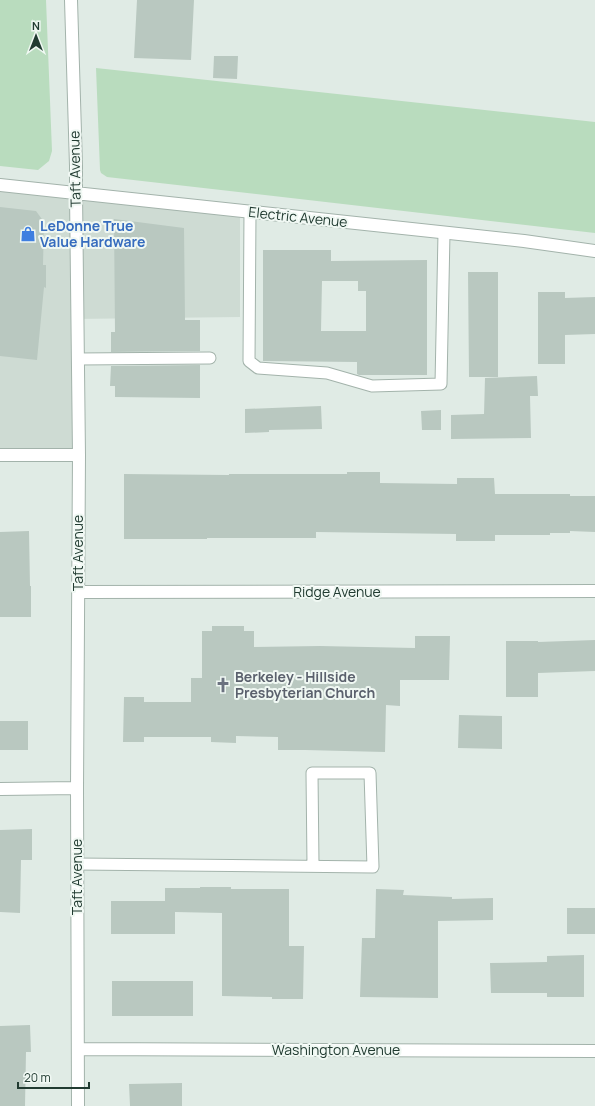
<svg xmlns="http://www.w3.org/2000/svg" width="595" height="1106" font-family="Manrope,sans-serif">
  <rect width="100%" height="100%" fill="#e0ebe5"/>
  <!-- built -->
  <path fill="#cedbd3" d="M0,189l240,27v101l-167,2 2,131h-75z"/>
  <!-- green -->
  <path fill="#b9dcbe" d="M0,0h46l6,151 -3,10 -11,9 -38,-4z
    M96,68l499,54v111l-488,-56 -6,-4 -1,-3z"/>
  <!-- building -->
  <path fill="#b9c8c0" fill-rule="evenodd" d="M137,0h57l-3,60 -57,-2z
    M214,56h24l-1,23 -24,-1z
    M0,207l36,4 8,11 -1,43h3v23l-2,-1 -7,73 -37,-4z
    M114,219l70,9 1,92h15v31l-89,1v-20h4z
    M263,250h68v11l96,-1v115h-68l-2,-1v-12l-94,-1zM322,281h36v10h8v40h-45z
    M468,272h30v105h-29z
    M538,292h27v6l30,-1v37l-30,1v29h-27z
    M200,365v33l-85,-1v-11h-5l1,-20z
    M537,376l1,20h-8l1,42 -80,1v-24l33,-1 1,-36z
    M321,406l1,23 -53,1v2l-24,1v-24z
    M441,410v20h-19l-1,-19z
    M347,472h33v11l77,1v-6h37l1,16h75v2h25v36l-25,-1v2h-20v2h-55v6h-39v-7l-140,-2v6h-109v1h-83v-65l105,1v-1h118z
    M29,531l1,55h1v31h-31v-85z
    M212,626h32v5h10v16l66,-1 95,2v-12h35l-1,44h-49v26l-14,-1 -1,47 -80,-2h-27v-13l-42,-1v7l-25,-1v-5h-67v5h-21l1,-45h20v5h47v-24h11v-47h10z
    M595,640v31l-57,2v24h-32v-56h32v1z
    M459,715l43,1v33l-44,-1z
    M0,721h28v29h-28z
    M32,829v31h-11l-1,53 -20,-1v-82z
    M200,887h31v2h58v57h15l-1,53h-31v-2l-50,-1v-83l-47,-1v22h-64v-33h54v-13h35z
    M376,889l28,1 -1,5 49,2v2l41,-1v22l-55,1v77l-78,-1 2,-59h13z
    M567,908h28v26h-28z
    M584,955v42h-37v-4h-56l-1,-30 57,-1v-6z
    M112,981h81v35h-81z
    M30,1025l1,27h-5l-1,54h-25v-80z
    M182,1083v23h-52l-1,-22z"/>
  <g fill="none" stroke-linecap="round" stroke-linejoin="round">
    <!-- lane casing -->
    <g stroke="#a3b3ab" stroke-width="13">
      <path id="lane" d="M250,212l-1,149 9,7 69,5 45,13 69,-2 3,-151
        M78,359l132,-1
        M77,864l296,3 -3,-94h-58l1,92"/>
    </g>
    <!-- street casing -->
    <g stroke="#a3b3ab" stroke-width="14">
      <path id="street" d="M71,0l5,166v28l3,261 -2,333 1,318
        M0,185l524,56 71,10
        M0,455h79
        M78,592l517,-1
        M0,789l77,-1
        M78,1049l517,2"/>
    </g>
    <!-- lane -->
    <use href="#lane" stroke="#fff" stroke-width="11"/>
    <!-- street -->
    <use href="#street" stroke="#fff" stroke-width="12"/>
  </g>
  <!-- icons -->
  <defs>
    <g id="shop-bare" transform="scale(1.2)"><path d="M-5-2.5h2.3a2.7 3.5 0 0 1 5.4 0H5L5.5 6h-11ZM-1.5-2.5h3a1.5 2.3 0 0 0-3 0Z" fill="#3f7fe0" stroke="#f0f8f3" stroke-width="2.5" paint-order="stroke"/></g>
    <g id="church-bare" transform="scale(1.2)"><path d="M-1.2-6h2.4v3.5h3.3v2.4h-3.3V6h-2.4V-.1h-3.3v-2.4h3.3Z" fill="#6b7280" stroke="#f0f8f3" stroke-width="2.5" paint-order="stroke"/></g>
  </defs>
  <g fill-rule="evenodd">
    <use href="#shop-bare" x="28" y="234"/>
    <use href="#church-bare" x="223" y="685"/>
  </g>
  <g text-anchor="middle" stroke-width="4" stroke-linejoin="round" paint-order="stroke">
    <!-- street labels -->
    <g font-size="14" fill="#213b31" stroke="#f0f8f3">
      <text transform="translate(75 169) rotate(-91)" y="5">Taft Avenue</text>
      <text transform="translate(298 217) rotate(6)" y="5">Electric Avenue</text>
      <text transform="translate(78 553) rotate(-90)" y="5">Taft Avenue</text>
      <text x="337" y="597">Ridge Avenue</text>
      <text transform="translate(77 877) rotate(-90)" y="5">Taft Avenue</text>
      <text x="336" y="1055">Washington Avenue</text>
    </g>
    <!-- shop labels -->
    <g font-size="14" font-weight="bold" fill="#366cbe" stroke="#f0f8f3" text-anchor="start">
      <text x="40" y="231">LeDonne True<tspan x="40" dy="16">Value Hardware</tspan></text>
    </g>
    <!-- worship labels -->
    <g font-size="14" font-weight="bold" fill="#5b616d" stroke="#f0f8f3" text-anchor="start">
      <text x="235" y="682">Berkeley - Hillside<tspan x="235" dy="16">Presbyterian Church</tspan></text>
    </g>
  </g>
  <!-- north arrow -->
  <g transform="translate(36 36)" stroke="#f0f8f3" stroke-width="3" paint-order="stroke">
  <path d="M0-3L7 15L0 10L-7 15Z" fill="#213b31"/>
  <text y="-6" font-size="11" font-weight="bold" text-anchor="middle" fill="#213b31">N</text>
  </g>
  <!-- scale -->
  <path d="M18 1082v6h71v-6" fill="none" stroke="#213b31" stroke-width="2"/>
  <text x="24" y="1082" font-size="12" fill="#213b31" stroke="#f0f8f3" stroke-width="3" paint-order="stroke">20 m</text>
</svg>
